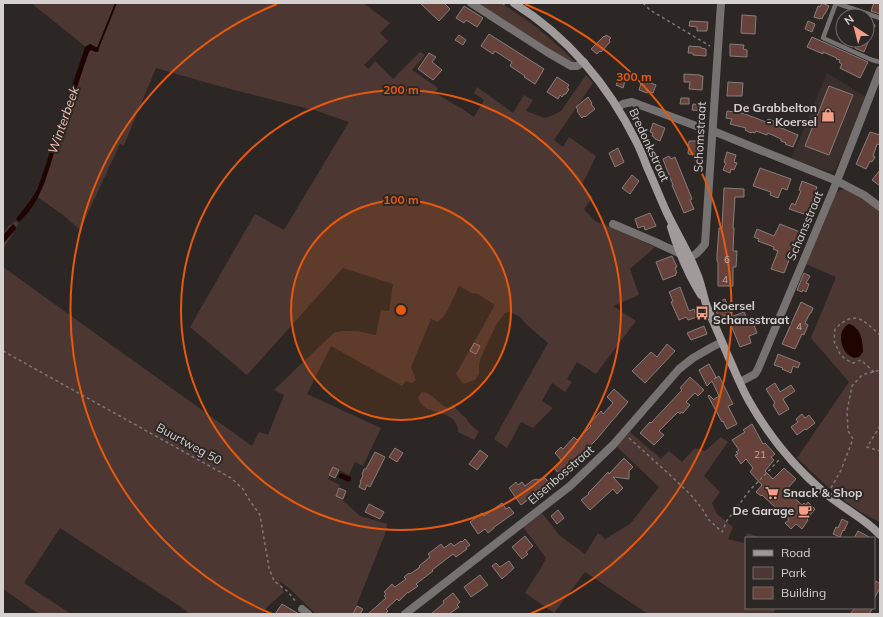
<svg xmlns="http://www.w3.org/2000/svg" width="883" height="617" font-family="Mulish,sans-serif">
  <rect width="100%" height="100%" fill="#2c2725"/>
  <!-- built -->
  <path fill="#3b2f2c" d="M827,73l39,24 -20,50 -11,23 -3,2 -22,-6 -19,-7z"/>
  <!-- green -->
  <path fill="#4d3732" d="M31,3h332l27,20 -10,10 8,8 -24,24 5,4 6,-8 18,18 27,-27 5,3 -13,15 26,18 -3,5 29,17 10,7 10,-17 -10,-7 3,-6 36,26 11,-18 9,5 -7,11 19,7 6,-2 10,-5 25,-36 7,8 -39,57 9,7 6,-10 27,19 -15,31 12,10 -9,12 11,12 15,6 45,20 -25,22 9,26 -26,11 23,15 -40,53 -19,-12 -10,17 5,3 -7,10 -13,-9 -10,18 11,7 -20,20 -12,-6 -14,26 -13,-9 54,-96 -21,-18 -8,-9 -10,-4 -4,1 -8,10 -16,34 -2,8v9l-4,6 -12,4 -7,-10 39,-69 -17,-11 -6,-1 -13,-7c-5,9 -12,32 -22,36l-6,-3 -20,48 5,13 -4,3 -6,-2 -4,5 -71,-40 -24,48 74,34 -18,38 -8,-4 -6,13 -15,-8 -6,12 12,6 -4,9 24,22 27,8 -2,10 -32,80h-37l-27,-26 -10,-7 5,11 -17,15 -4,7h-77l1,-3 -127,-83 -36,55 47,31h-32l-36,-25v-322l249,179 7,-14 9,3 16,-40 -10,-5 49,-47 11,-10 8,-2h15l19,4 5,-25 8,1 4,-27 -50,-16 -96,107 -57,-48 65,-113 29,16 65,-108 -32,-11 -102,-26 -59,-17 -32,77 -4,-1 -40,86 -17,-15 -27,-19 50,-149z
    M475,3c7,0 17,-2 24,0 5,1 10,5 14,8 23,14 43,32 62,51l-4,1z
    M844,189l19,9 17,13v311c-6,-3 -13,-6 -19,-10 -24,-15 -44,-35 -64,-54l52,-76 -38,-44 25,-61 -30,-13 30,-71 4,-3z
    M15,221l4,2 -2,3 -1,3 -13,20v-16l6,-8h2z
    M422,392c11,1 16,12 26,16l5,-4 3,5 10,9 3,5 10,9 -5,8 -16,-8c0,-2 0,-4 -1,-6 -5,-18 -34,-9 -39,-29z
    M630,432l31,27 8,-8 13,11 13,-14 10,3 16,-14 7,5 -24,34 16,16 -8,11 5,11 16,13 -5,12 16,4 3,-10 16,5h-17v70h30l-3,6h-125l-63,-42 -31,41 -29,-20 16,-25 5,-10 -23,-31 19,-14 17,22 26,19 13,-21 7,6 25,-15 29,-37 -43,-41z"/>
  <!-- water -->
  <path fill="#1f0401" d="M90,44l8,4 1,2 -1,2h-2l-5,-2 -2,2c-6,16 -11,33 -17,50 -4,11 -9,23 -13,35 -10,29 -15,63 -40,85l-3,-3 14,-18 7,-11 4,-11 44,-132z
    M13,224l3,3v2l-13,15v-9z
    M849,324c12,4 14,16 14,28l-4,5 -5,1c-13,-4 -19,-27 -5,-34z
    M340,473l11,4v4h-2l-1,1 -10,-5z"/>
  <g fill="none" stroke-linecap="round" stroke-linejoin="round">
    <!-- stream -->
    <path stroke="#1f0401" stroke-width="2" d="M98,48l18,-45"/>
  </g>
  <!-- building -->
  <path fill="#66423a" stroke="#857e7d" d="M420,3h24l6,6 -11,12z
    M822,3l7,3 -4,8h-1l-2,5 -2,-1v1l-6,-2 4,-11 2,1z
    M874,3h6v11l-9,-3z
    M464,6l19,12 -6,9 -11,-7 -2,3 -8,-5z
    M742,15l14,1 -1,18 -14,-1z
    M690,21l18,1 -1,9h-10v-4l-8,-1z
    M808,21l7,3 -3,8 -7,-3z
    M869,22l6,3 -11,27 -9,-4 4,-8h8v-14z
    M489,34l55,35 -9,15 -11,-7 1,-1 -15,-10 2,-4 -17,-11 -2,3 -12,-8z
    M459,35l7,5 -3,5 -8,-5z
    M606,35l5,3 -2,2 1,2 -9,10 -1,-1 -3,3 -6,-5 13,-13 1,1z
    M812,37l56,25 -8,16 -20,-10 2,-4 -3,-2 1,-2 -4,-1 1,-1 -14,-6v2l-16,-7z
    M730,44l14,1 -1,4 4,1v7l-17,-1z
    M689,46l12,1v1l5,1v7l-13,-1v-2h-5z
    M429,53l7,4 -4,5 10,8 -9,10 -15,-11z
    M684,74l16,1v1h3l-1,14 -13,-1 1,-7h-6z
    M620,76l6,2 -3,10 -7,-3z
    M557,77l12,8 -2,3 2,1 -3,5h-2l-2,3 -2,-2 -2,4 -11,-7z
    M646,77l6,3 -1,3 5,2 -3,8 -5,-2 -1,2 -8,-3 3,-10 2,1z
    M728,82l15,1 -1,13h-15z
    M829,86l24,9 -24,60 -24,-9z
    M588,97l4,6 -1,1 4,5 -10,8 -1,-1 -2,2 -5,-7 1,-1 -2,-3z
    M681,98h8v6h-9z
    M693,104l10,1 -1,6 -10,-1z
    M736,108l6,2 -1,3 4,1 21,8 2,-3 12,4 -1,4 19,8 -5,12 -8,-3 1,-1 -5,-2v-2l-13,-6 -1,2 -11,-4 -1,2 -3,-1 -1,1 -6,-3 1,-2 -16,-4 2,-5 -6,-1 1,-7 8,1z
    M653,123l12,5 -5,13 -5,-2v-1l-3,-2 1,-3 -3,-1z
    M870,132l10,3v10l-3,-1 -4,12 2,1 -3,5 -2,-1 -4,8 -10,-5z
    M689,141h10l-1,14 -10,-1z
    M618,148l6,14 -9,5 -6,-14z
    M727,152l9,3 -2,7 3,1 -3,7 -3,-1 -1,4 -7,-3 3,-7 -2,-1z
    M669,156l2,3 4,-2 17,42 -2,1 4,9 -10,4 -12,-28h1l-9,-23 -1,-3z
    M760,168l31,11 -4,11 -5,-2 -4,10 -8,-3 1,-3 -18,-6z
    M880,170v16l-8,-6z
    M632,175l7,6 -9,13 -8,-6z
    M802,181l15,6 -10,28 -18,-6 3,-6 3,2 6,-14 -2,-1z
    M724,188l20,1v8h-9l-2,31h1l-1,23h4l-1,16h-3v19h-15v-24l-1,-1v-6l2,-27h3z
    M650,213l6,13 -11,4 -1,-4 -6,2 -3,-9z
    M780,224l20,8 -16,41 -13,-4 7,-18 -5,-2 1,-2 -16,-6 1,-2 -5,-2 3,-8 17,7z
    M672,256l5,11 -2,1 2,5 -2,1 1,1 -13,5 -7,-18z
    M804,273l6,3 -4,7 3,1 -3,8 -3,-2 -1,2 -5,-2z
    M680,287l9,24 5,-2 3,8 -9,3 -2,-3 -7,3 -8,-18 2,-1 -4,-9z
    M725,299l6,14 -12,5 -6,-14z
    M801,302l12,6 -2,5h-1l-5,10 3,2 -4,10 -2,-1 -7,15 -13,-5z
    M744,312l5,11 4,-1 4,11 -8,3 2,7 -11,4 -12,-29z
    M704,326l3,8 -16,6 -4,-7z
    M474,343l6,3 -4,8 -6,-3z
    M667,344l8,7 -30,32 -13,-12 19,-19 6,5z
    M778,354l22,9 -2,5 -5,-2 -2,7 -9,-4 1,-1 -9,-3z
    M709,364l7,13 -2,2 5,-3 14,28 -5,2 9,18 -10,5 -4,-8 -1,1 -14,-26 1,-1 5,5v-1l5,-3 -7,-15 -5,5 -8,-16z
    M690,377l14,13 -6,6 -3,-3 -9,9 4,3 -7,8 -2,-1 -1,2 -2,-2 -19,19 5,4 -10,10 -14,-12 10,-11 1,1 31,-33 -2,-2z
    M775,383l5,9 11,-7 4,6 -12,8 6,10 -10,6 -6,-10 2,-2 -9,-14z
    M614,389l14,13 -32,38 -22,22 2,2 -14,13 -8,-9 8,-7 -7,-8 6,-6 2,2 11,-12 3,3 14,-14 -2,-2 12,-13 2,3 10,-11 -6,-6z
    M802,414l3,4 4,-3 6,8 -9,7 -1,-1 -8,6 -6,-8 7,-5 -2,-3z
    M752,424l11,20 2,-1 10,11 -4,3 3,3 -9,11 8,8 11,-11 12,11 -10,11 16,15 2,-2 2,2 2,-3 7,7 -8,10 1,1 -6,9 -6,-5 -5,5 -6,-6 4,-3 -27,-25 -1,1 -5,-4 6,-7 -12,-13 3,-4 -7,-9 -5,5 -6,-9 3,-1 -2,-2 3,-2 -7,-10 13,-8 -2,-2z
    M395,448l8,5 -6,9 -8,-5z
    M480,450l8,6 -11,14 -8,-6z
    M375,452l10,5 -15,30 -3,-2 -2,5 -6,-3 2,-5h-1l3,-7 -1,-1 2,-5h2z
    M624,458l9,9 -4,4v8l-16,-2 10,11 -6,6 -4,-5 -23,21 -9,-10 8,-6 -1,-1 8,-8 12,-13 1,2z
    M333,467l6,3 -4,8 -6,-3z
    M545,478l6,7 -13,10 -1,-2 -16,12 -12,-17 7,-6 2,3 4,-3 3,4 8,-6h1l2,-1 2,1 2,-1 2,1z
    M339,488l7,3 -3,8 -7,-3z
    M502,503l4,6 3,-2 5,6 -21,15h1l-6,5 -3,-4 -7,5 -8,-12 12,-9 2,3z
    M369,504l15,8 -4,7 -15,-7z
    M558,510l6,8 -7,6 -6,-8z
    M842,519l6,3 -4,9 -1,-1 -3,7 -7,-3 3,-7 2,1z
    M858,531l13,7h-17z
    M525,536l8,10 -7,6 2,2 -6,5 -10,-12z
    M465,539l5,6 -4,3 1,1 -11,8 -3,-3 -21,16 1,1 -17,13 2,2 -10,7v-1l-9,9 -2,-2 -11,10 2,2 -3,3h-17l18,-16 -2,-2 2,-2 -2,-2 8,-8 3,3 11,-8 -2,-2 5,-4 1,1 10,-7 -1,-1 11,-9 -2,-3 13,-10 3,4 7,-5 3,3 7,-5 1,1z
    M509,561l5,7 -12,11 -10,-13 4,-3 4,4z
    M480,575l8,10 -17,12 -7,-10z
    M876,581l4,3v4l-6,11v-14z
    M453,593l7,9 -3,3 2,2 -10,7h-18l13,-11 -1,-2z
    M282,604l17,10h-24z
    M357,606l6,3 -3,5h-7z
    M855,608h18l-4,6h-19z"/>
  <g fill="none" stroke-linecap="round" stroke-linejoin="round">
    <!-- path -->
    <path stroke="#7d7877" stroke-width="1.5" stroke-dasharray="3 3" stroke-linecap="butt" d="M502,3l5,3
      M643,3l7,7 60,36
      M3,351l228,127 12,11 5,9 12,17 9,53 5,13 13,10 10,12
      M874,372l-13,-12 -8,3 -8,-4 -5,-5 -6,-13 1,-12c20,-20 28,-9 45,6
      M880,426l-13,21 13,4
      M629,438l40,36 22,21 12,15 5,9 14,13 2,-4 2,-6 24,-32 30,-31
      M831,488l10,-18 12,-31 -5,-8 -1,-20 5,-25 10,-11 18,-5"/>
    <!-- lane -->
    <path stroke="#757271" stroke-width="4.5" d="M880,18l-44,-15 -13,35 49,22 8,2"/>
    <!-- street -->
    <path stroke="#757271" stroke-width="8" d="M471,3l76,49 24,14h6l7,-4
      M618,107l5,-3 9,-2 67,25
      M713,131l124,50 27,14 16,12
      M613,224l40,17 28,13
      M684,260c10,-3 15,-8 21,-16l16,-241
      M740,382l15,-8 3,-5 79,-188 43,-111
      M302,609l6,5
      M405,614l165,-128 43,-41 66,-76 14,-11 19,-11 10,-5"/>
    <!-- secondary -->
    <path stroke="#a09b9a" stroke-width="8" d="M514,3c54,34 95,83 123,140 4,8 7,16 10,24 7,15 13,31 20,46 11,23 25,44 33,69 2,7 4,15 6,22 7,18 15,35 22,52 7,15 13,31 21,45 20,35 45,66 76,92 13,11 29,20 43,31 4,3 8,7 12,11
      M671,227c7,23 17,47 30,68"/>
  </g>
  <!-- distance rings -->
  <circle cx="401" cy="310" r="110" fill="#e8590c" fill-opacity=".12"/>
  <g fill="none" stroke="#e8590c" stroke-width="2">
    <circle cx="401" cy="310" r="110"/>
    <circle cx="401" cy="310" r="220"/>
    <path d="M272 614A330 330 0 0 1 277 4M525 4A330 330 0 0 1 530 614"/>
  </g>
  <!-- icons -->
  <defs>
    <g id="shop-bare" transform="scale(1.08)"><path d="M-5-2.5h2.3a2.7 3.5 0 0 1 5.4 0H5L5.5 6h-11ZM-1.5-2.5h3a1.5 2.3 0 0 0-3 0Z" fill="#f49e8a" stroke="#2c2725" stroke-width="2.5" paint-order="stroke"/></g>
    <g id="bus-bare" transform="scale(1.08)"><path d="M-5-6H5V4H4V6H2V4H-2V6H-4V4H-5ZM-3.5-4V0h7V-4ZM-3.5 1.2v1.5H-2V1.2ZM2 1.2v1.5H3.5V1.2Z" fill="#f49e8a" stroke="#2c2725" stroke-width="2.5" paint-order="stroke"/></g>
    <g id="supermarket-bare" transform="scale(1.08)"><path d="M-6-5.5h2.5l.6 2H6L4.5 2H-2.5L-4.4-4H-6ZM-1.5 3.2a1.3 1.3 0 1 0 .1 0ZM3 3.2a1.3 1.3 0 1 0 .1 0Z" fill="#f49e8a" stroke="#2c2725" stroke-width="2.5" paint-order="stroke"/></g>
    <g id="cafe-bare" transform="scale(1.08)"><path d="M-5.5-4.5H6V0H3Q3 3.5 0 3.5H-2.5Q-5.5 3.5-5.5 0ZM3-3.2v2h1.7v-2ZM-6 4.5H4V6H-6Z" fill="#f49e8a" stroke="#2c2725" stroke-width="2.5" paint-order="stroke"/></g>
  </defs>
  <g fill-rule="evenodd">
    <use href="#shop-bare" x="828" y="115"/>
    <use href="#bus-bare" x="702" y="313"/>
    <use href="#supermarket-bare" x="772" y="493"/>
    <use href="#cafe-bare" x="805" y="511"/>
  </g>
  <g text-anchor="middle" stroke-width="4" stroke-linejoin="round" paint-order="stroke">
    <!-- number labels -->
    <g font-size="10" fill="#b9adaa">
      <text x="727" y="263">6</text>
      <text x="725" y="283">4</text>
      <text x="799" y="330">4</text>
      <text x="760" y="458">21</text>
    </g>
    <!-- poi labels -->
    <g font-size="12" font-weight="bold" fill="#d5d1d0" stroke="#2c2725" text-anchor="end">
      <text x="817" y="112">De Grabbelton<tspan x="817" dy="14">- Koersel</tspan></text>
      <text x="713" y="310" text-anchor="start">Koersel<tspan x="713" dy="14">Schansstraat</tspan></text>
      <text x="783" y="497" text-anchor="start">Snack &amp; Shop</text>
      <text x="794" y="515">De Garage</text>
    </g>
    <!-- street labels -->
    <g font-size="12" fill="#d5d1d0" stroke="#2c2725">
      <text transform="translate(700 137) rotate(-87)" y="4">Schomstraat</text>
      <text transform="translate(649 145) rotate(65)" y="4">Bredonkstraat</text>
      <text transform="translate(805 226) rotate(-67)" y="4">Schansstraat</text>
      <text transform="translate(189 444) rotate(29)" y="4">Buurtweg 50</text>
      <text transform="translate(561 475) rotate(-41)" y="4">Elsenbosstraat</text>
    </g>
    <!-- water labels -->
    <g font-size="13" font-style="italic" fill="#f9c3b6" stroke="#2c2725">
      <text transform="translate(63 120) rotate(-71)" y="5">Winterbeek</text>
    </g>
  </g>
  <circle cx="401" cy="310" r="6" fill="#e8590c" stroke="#2c2725" stroke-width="2"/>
  <g font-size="12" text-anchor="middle" font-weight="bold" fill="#e8590c" stroke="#2c2725" stroke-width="4" stroke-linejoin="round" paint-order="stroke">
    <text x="634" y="81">300 m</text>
    <text x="401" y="94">200 m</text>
    <text x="401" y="204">100 m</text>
  </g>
  <!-- border -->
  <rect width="883" height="617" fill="none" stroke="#d5d1d0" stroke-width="8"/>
  <!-- legend -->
  <rect x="745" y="537" width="130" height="72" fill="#2c2725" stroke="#706b69"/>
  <rect x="753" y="550" width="20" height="6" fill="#a09b9a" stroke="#706b69"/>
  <text x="781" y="557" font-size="12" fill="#d5d1d0">Road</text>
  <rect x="753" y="567" width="20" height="12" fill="#4d3732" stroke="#706b69"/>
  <text x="781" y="577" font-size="12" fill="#d5d1d0">Park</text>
  <rect x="753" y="587" width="20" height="12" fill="#66423a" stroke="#706b69"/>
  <text x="781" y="597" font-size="12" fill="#d5d1d0">Building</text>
  <!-- north arrow -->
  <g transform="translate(855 28) rotate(324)"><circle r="19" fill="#2c2725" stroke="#706b69"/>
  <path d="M0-3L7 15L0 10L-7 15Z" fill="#f49e8a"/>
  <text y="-6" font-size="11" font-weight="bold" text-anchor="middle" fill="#d5d1d0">N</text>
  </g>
</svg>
